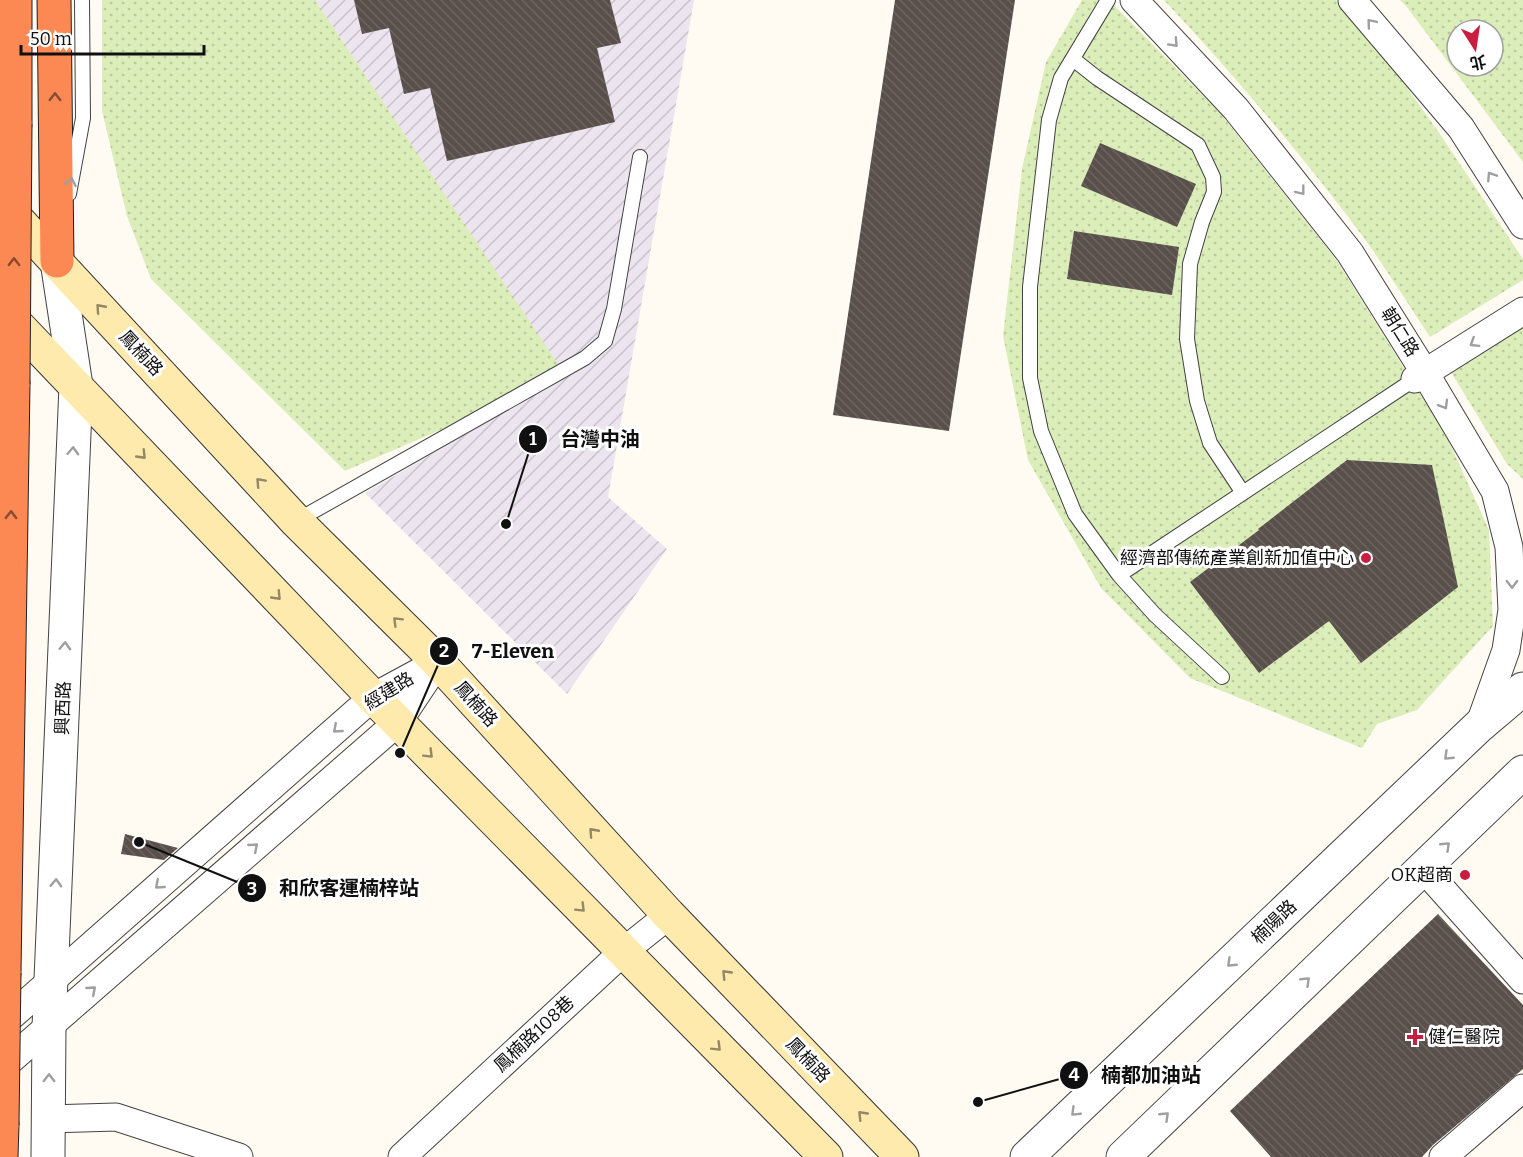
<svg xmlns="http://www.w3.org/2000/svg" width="1523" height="1157" font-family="Bitter,'Noto Sans TC',serif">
  <defs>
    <pattern id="industrial-furrows" width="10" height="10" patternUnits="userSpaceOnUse" patternTransform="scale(1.5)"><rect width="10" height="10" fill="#ece4ee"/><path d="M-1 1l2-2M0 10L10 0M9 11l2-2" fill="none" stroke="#c9c3cb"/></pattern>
    <pattern id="grass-dots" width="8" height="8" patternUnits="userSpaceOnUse" patternTransform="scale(1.5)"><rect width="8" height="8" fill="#dbedb9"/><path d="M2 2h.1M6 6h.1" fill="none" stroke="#bbca9e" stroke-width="1.8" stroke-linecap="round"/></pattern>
    <pattern id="building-back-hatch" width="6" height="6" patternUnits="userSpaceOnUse" patternTransform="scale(1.5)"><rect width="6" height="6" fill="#594f4b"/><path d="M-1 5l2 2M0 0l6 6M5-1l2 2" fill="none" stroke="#6c6461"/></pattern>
  </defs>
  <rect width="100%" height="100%" fill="#fffbf2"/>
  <!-- industrial -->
  <path fill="url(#industrial-furrows)" d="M315,0h379l-86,497 59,52 -100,145 -202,-201 200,-117z"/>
  <!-- grass -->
  <path fill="url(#grass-dots)" fill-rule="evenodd" d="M102,0h213l251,376 -221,95 -194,-192 -24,-63 -25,-105z
    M1082,0h27l111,113 117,148 109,174 43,95 4,96 -76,84 -40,14 -15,24 -172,-70 -89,-90 -73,-128 -25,-124 19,-167 24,-107z
    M1164,0h172l50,58 56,79 81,122v21l-93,57c-22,-33 -43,-67 -66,-99 -62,-83 -129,-162 -200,-238z
    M1400,0h123v162l-117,-156zM1457,30h36v36h-36z
    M1523,327v152l-16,-15 -56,-92z"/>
  <!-- building -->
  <path fill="url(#building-back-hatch)" d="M354,0h256l11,43 -24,5 18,74 -168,39 -17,-73 -26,6 -15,-66 -27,6z
    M895,0h120l-66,431 -116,-16z
    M1100,143l96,41 -19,43 -96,-41z
    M1074,231l105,16 -7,48 -105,-16z
    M1347,460l85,5 26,122 -97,76 -32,-42 -70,52 -69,-91 69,-52 -1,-1z
    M125,834l53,14 -14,12 -43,-6z
    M1438,914l85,91v64l-90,76 -11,12h-151l-41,-46z"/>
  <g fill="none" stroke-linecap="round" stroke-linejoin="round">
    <!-- service casing -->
    <g stroke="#434343" stroke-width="16">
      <path id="service" d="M1108,0l-47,78 -12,42 -19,167v91l11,53 34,83 44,61 36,40 67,62
        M1073,59l24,19 101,67 15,32 1,15 -12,30 -12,42 -3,75 10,62 13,42 33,50
        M69,194l14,-76 -1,-118
        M296,521l289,-163 20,-17 9,-32 26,-152
        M1119,575l296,-196"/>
    </g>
    <!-- minor casing -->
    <g stroke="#434343" stroke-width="29">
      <path id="minor" d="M1134,0l102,109 114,144 75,120 70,118 14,56 3,63 -6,40 -27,76
        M1352,0l109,128 62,97
        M1415,379l108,-68
        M1423,868l100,112
        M0,1026l373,-329 61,-33
        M0,1069l398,-347 40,-60
        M48,1119l68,-2 123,40
        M402,1157l222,-206 45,-36
        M1443,1157l80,-69"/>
    </g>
    <!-- tertiary casing -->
    <g stroke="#434343" stroke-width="35">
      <path id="tertiary" d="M48,1157l1,-130 27,-641 -19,-125
        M1027,1157l452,-431 44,-37
        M1123,1157l400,-385"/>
    </g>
    <!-- secondary casing -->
    <g stroke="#323232" stroke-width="35">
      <path id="secondary" d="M0,201l296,320 142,141 231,253 233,242
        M0,307l373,390 453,460"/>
    </g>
    <!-- motorway casing -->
    <g stroke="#212121" stroke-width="35">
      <path id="motorway" d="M54,0l3,261
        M15,124v-124
        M4,973l9,-589
        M1,1157l1,-32"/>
    </g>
    <!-- service -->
    <use href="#service" stroke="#fff" stroke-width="14"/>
    <!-- minor -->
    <use href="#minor" stroke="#fff" stroke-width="27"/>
    <!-- tertiary -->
    <use href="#tertiary" stroke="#fff" stroke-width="33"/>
    <!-- secondary -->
    <use href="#secondary" stroke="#ffeaad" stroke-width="33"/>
    <!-- motorway -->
    <use href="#motorway" stroke="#fc8853" stroke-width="33"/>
    <!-- motorway-bridge casing -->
    <g stroke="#212121" stroke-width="35" stroke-linecap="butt">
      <path id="motorway-bridge" d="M13,384l2,-260
        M2,1125l2,-152"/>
    </g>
    <!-- motorway-bridge -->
    <use href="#motorway-bridge" stroke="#fc8853" stroke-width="33"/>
  </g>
  <!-- one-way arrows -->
  <defs><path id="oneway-chevron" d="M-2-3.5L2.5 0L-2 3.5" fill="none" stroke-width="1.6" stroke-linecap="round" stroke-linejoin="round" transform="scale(1.5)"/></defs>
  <g stroke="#9f9f9f">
    <use href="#oneway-chevron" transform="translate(1371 23) rotate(-130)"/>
    <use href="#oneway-chevron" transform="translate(1174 43) rotate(47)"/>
    <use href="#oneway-chevron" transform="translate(1491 176) rotate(-123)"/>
    <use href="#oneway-chevron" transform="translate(71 182) rotate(-79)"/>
    <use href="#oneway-chevron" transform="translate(1301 191) rotate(52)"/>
    <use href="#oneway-chevron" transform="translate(1474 343) rotate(148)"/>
    <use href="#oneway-chevron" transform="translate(1444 405) rotate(59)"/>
    <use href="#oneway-chevron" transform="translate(73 451) rotate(-88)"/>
    <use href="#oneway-chevron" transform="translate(1512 584) rotate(89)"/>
    <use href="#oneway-chevron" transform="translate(65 646) rotate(-88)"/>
    <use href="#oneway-chevron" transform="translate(337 729) rotate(139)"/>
    <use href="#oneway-chevron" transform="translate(1448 756) rotate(136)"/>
    <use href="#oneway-chevron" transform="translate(1446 846) rotate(-44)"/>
    <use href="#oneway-chevron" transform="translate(254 847) rotate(-41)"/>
    <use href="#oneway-chevron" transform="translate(56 883) rotate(-88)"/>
    <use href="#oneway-chevron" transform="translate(159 885) rotate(139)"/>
    <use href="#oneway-chevron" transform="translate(1231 963) rotate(136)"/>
    <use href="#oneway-chevron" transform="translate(1306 981) rotate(-44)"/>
    <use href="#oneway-chevron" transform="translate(92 990) rotate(-41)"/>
    <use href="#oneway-chevron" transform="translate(49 1078) rotate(-90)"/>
    <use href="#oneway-chevron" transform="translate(1075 1112) rotate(136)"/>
    <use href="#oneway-chevron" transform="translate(1165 1116) rotate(-44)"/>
  </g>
  <g stroke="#864c32">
    <use href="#oneway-chevron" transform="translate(55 97) rotate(-90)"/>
    <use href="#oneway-chevron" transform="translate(14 262) rotate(-90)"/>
    <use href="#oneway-chevron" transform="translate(11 515) rotate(-89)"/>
  </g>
  <g stroke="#938866">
    <use href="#oneway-chevron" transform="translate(100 308) rotate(-132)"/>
    <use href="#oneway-chevron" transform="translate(142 455) rotate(46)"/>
    <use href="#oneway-chevron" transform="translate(260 482) rotate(-133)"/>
    <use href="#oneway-chevron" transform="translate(277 596) rotate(46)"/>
    <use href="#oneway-chevron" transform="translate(397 621) rotate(-135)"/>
    <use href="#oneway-chevron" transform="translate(429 754) rotate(45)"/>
    <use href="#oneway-chevron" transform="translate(593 832) rotate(-132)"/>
    <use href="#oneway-chevron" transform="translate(581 908) rotate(45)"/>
    <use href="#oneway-chevron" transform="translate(726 974) rotate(-134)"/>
    <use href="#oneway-chevron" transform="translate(717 1047) rotate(45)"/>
    <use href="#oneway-chevron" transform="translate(862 1115) rotate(-134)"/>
  </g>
  <!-- markers -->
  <g fill="#c91e40" stroke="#fff" stroke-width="2">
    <circle cx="1366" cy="558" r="6"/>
    <circle cx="1465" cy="875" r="6"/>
    <path d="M1412 1028h6v6h6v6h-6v6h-6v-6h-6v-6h6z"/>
  </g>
  <g text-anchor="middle" stroke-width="6" stroke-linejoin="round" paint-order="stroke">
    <!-- street labels -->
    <g font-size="18" fill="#101010" stroke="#fff">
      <text transform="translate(1400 332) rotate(58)" y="6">朝仁路</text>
      <text transform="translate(141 353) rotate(47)" y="6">鳳楠路</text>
      <text transform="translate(389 691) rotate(-32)" y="6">經建路</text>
      <text transform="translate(476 704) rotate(48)" y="6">鳳楠路</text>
      <text transform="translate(63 708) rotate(-88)" y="6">興西路</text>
      <text transform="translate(1274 922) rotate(-44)" y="6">楠陽路</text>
      <text transform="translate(534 1034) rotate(-43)" y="6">鳳楠路108巷</text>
      <text transform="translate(808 1060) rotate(46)" y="6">鳳楠路</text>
    </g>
    <!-- poi labels -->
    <g font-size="18" fill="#101010" stroke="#fff" text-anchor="end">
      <text x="1354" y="564">經濟部傳統產業創新加值中心</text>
      <text x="1453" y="881">OK超商</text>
      <text x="1428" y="1043" text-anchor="start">健仁醫院</text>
    </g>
  </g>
  <!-- callouts -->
  <path fill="none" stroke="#101010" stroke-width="2" d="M506 524L533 439M400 753L444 651M139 842L252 888M978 1102L1074 1075"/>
  <g fill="#101010" stroke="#fff" stroke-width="2">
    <circle cx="506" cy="524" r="6"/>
    <circle cx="400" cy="753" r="6"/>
    <circle cx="139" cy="842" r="6"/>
    <circle cx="978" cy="1102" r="6"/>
    <circle cx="533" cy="439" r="15"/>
    <circle cx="444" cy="651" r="15"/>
    <circle cx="252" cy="888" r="15"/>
    <circle cx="1074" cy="1075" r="15"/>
  </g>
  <g font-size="18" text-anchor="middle" font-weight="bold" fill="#fff">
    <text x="533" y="445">1</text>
    <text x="444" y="657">2</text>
    <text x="252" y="895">3</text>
    <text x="1074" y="1081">4</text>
  </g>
  <g font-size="20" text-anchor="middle" font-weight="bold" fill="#101010" stroke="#fff" stroke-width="6" stroke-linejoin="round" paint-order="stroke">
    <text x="600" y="446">台灣中油</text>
    <text x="513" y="658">7-Eleven</text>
    <text x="349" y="895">和欣客運楠梓站</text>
    <text x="1151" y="1082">楠都加油站</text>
  </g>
  <!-- north arrow -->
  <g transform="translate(1475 48) rotate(168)"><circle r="28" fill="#ffffff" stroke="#9f9f9f" stroke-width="1.5"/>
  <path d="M0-4.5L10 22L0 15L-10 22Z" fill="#c91e40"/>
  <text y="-9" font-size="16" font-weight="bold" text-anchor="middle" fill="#101010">北</text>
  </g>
  <!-- scale -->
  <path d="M21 45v9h183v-9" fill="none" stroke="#101010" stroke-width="3"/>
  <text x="30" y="45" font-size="18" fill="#101010" stroke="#ffffff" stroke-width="4.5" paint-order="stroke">50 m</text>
</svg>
